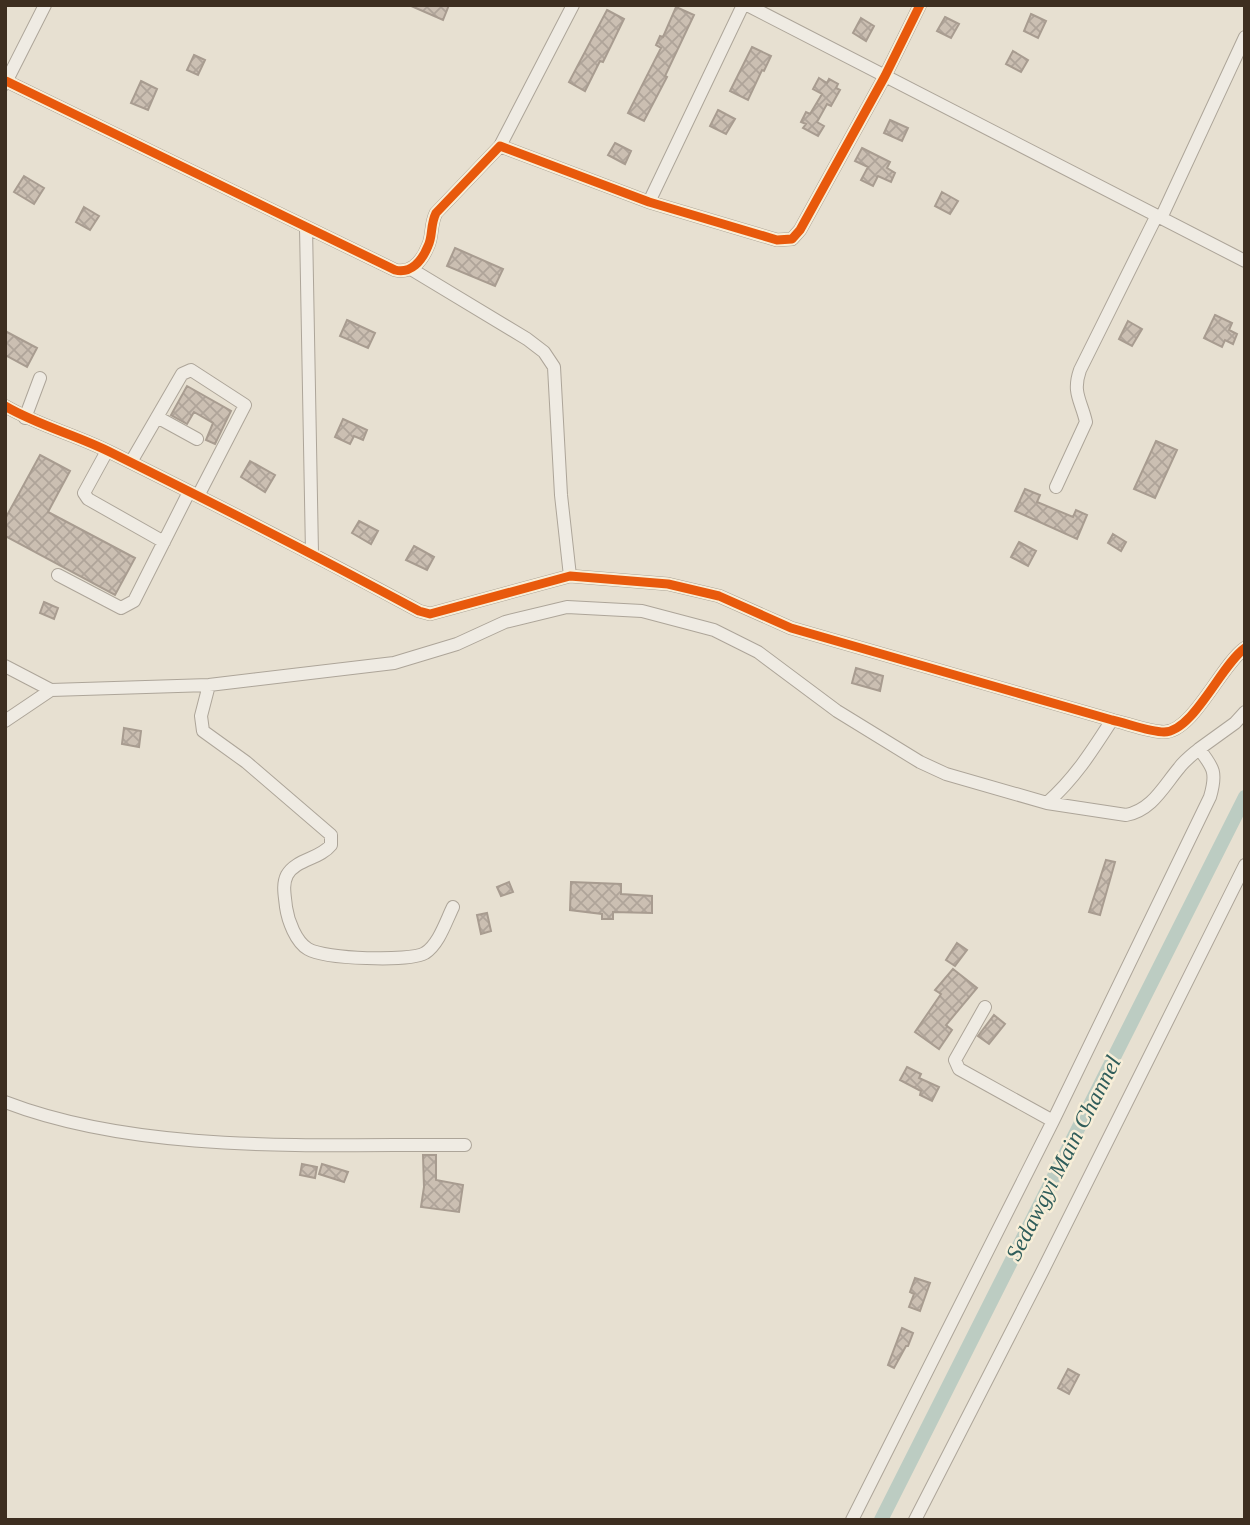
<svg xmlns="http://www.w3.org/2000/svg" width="1250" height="1525" font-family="'Times New Roman',serif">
  <defs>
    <pattern id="building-cross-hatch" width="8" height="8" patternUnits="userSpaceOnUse" patternTransform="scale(1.75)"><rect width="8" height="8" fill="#cbbfb2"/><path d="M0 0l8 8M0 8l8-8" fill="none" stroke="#afa499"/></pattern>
  </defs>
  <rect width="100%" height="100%" fill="#e7e0d1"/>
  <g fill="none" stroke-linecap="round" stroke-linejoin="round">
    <!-- canal -->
    <path stroke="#bcccc2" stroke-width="14" d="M881,1520l364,-723"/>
  </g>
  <!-- building -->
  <path fill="url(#building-cross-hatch)" stroke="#a89c90" stroke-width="2" d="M409,5h40l-6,15z
    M676,7l18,8 -29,61 2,1 -23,44 -16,-8 33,-65 -5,-3 4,-9 3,1z
    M607,10l17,9 -21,43 -3,-1 -15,30 -16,-9z
    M1031,14l15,7 -8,17 -14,-7z
    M945,17l14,7 -8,14 -14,-7z
    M861,18l13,8 -8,15 -13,-8z
    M752,47l19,9 -7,15 -2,-1 -14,30 -18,-9z
    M1013,51l15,9 -7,12 -15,-8z
    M194,55l11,5 -7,15 -11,-5z
    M819,78l8,5 2,-4 9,5 -2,4 4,2 -9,16 -4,-2 -10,18 7,4 -6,10 -15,-8 3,-4 -5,-2 5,-10 4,2 12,-20 -9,-5z
    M141,81l16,8 -9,21 -17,-7z
    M718,110l17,9 -9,15 -16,-8z
    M890,120l18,8 -6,13 -18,-8z
    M615,143l16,8 -6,13 -17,-9z
    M862,148l28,14 -3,6 8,5 -4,9 -13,-6 -5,10 -12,-6 7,-13 -13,-6z
    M24,176l20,12 -10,16 -20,-12z
    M942,192l16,9 -8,13 -15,-8z
    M84,207l15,9 -9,14 -14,-8z
    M455,248l48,21 -8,17 -48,-20z
    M1215,315l17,8 -3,7 8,4 -4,10 -8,-4 -3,7 -18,-9z
    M347,320l28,13 -7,15 -28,-12z
    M1128,321l14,8 -10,17 -13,-7z
    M5,331l32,17 -10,19 -22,-12z
    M187,386l44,25 -16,33 -9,-4 7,-17 -19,-11 -7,12 -16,-9z
    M343,419l24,11 -4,10 -9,-4 -4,8 -15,-7z
    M1156,441l21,9 -22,48 -21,-9z
    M40,455l30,16 -22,41 87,46 -20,37 -110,-59v-17z
    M250,461l25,14 -10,17 -24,-15z
    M1025,489l15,6 -3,7 36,15 3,-7 11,5 -10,24 -62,-28z
    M359,521l19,10 -7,13 -19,-11z
    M1113,534l13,8 -5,9 -13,-8z
    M1019,542l17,9 -8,15 -17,-9z
    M414,546l20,11 -7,13 -21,-10z
    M44,602l14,6 -4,11 -14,-6z
    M856,668l27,8 -3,15 -28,-8z
    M124,728l17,3 -2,16 -17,-3z
    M1106,860l9,2 -15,53 -11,-3z
    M509,882l4,10 -12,4 -4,-9z
    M571,882l50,2v10l31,2v17l-39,-1v7h-11v-5l-32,-4z
    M487,913l4,18 -10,3 -4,-19z
    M957,943l10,7 -12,16 -9,-6z
    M953,969l24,19 -31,37 6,5 -13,19 -24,-17 26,-38 -6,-4z
    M994,1015l11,9 -16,20 -11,-8z
    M907,1067l14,7 -2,4 20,9 -7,14 -12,-6 1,-4 -21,-11z
    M423,1155h13v25l27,5 -4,27 -38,-5 3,-20z
    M302,1164l15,3 -2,11 -15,-3z
    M322,1164l26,8 -4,10 -25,-8z
    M915,1278l15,5 -10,28 -11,-4 5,-13 -4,-2z
    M902,1328l11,5 -5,13h-2l-12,22 -6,-3z
    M1068,1369l11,6 -10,19 -11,-6z"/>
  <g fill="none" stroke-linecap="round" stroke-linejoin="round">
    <!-- minor casing -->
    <g stroke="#ada599" stroke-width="14">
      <path id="minor" d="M747,5l498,256
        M6,81l389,189c16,4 27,-9 33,-24 5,-10 2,-21 8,-33l64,-67 149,56 128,38 15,-1 8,-9 85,-154 35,-71
        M5,84l40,-79
        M500,146l73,-141
        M649,202l94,-197
        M1161,218l84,-181
        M306,227l6,326
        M411,269l116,70 17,13 10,15 7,128 9,81
        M5,406c34,20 72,29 107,47 103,51 205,103 307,158l11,3 140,-38 98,8 51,12 72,32 321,92c14,3 38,12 52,12 29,0 57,-67 81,-84
        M157,417l40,22
        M25,418l15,-40
        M107,451l-23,42 4,6 76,43
        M131,462l51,-88 9,-4 54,35 -47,91
        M1056,487l30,-65c-5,-22 -14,-29 -6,-52l76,-153
        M58,575l63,33 13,-7 55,-109
        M5,666l46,24
        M209,685l-8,31 2,15 43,31 85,73v10c-11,14 -35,14 -44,30 -5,10 -2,21 -1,32 2,14 10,35 22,42 17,10 101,13 117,4 14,-9 21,-32 28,-46
        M5,721l46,-31 158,-5 185,-22 63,-19 48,-22 62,-15 75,4 72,19 44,22 79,59 83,51 26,12 101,29 79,12c26,-5 37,-28 53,-47 5,-7 13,-13 20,-19
        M1047,803c28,-25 45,-52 65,-83
        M985,1007l-30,53 4,9 94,52
        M5,1102c138,53 314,42 460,43
        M852,1520l201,-399 157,-324c7,-24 4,-29 -11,-48l36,-26 10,-11
        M915,1520l128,-250 202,-405"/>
    </g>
    <!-- minor -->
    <use href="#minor" stroke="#efebe3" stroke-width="12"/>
    <!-- cycleway casing -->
    <g stroke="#f7eed8" stroke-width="13">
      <path id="cycleway" d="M6,81l389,189c16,4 27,-9 33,-24 5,-10 2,-21 8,-33l64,-67 149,56 128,38 15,-1 8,-9 85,-154 35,-71
        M5,406c34,20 72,29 107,47 103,51 205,103 307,158l11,3 140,-38 98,8 51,12 72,32 321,92c14,3 38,12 52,12 29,0 57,-67 81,-84"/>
    </g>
    <!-- cycleway -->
    <use href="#cycleway" stroke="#e8590c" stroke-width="9"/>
  </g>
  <g text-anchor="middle" stroke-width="5" stroke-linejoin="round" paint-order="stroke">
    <!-- water labels -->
    <g font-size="23" font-style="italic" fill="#2f5d5a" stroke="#f7eed8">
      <text transform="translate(1063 1158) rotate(-63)" y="8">Sedawgyi Main Channel</text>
    </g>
  </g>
  <!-- border -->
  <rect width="1250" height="1525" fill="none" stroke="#3d2e20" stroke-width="14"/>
</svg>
